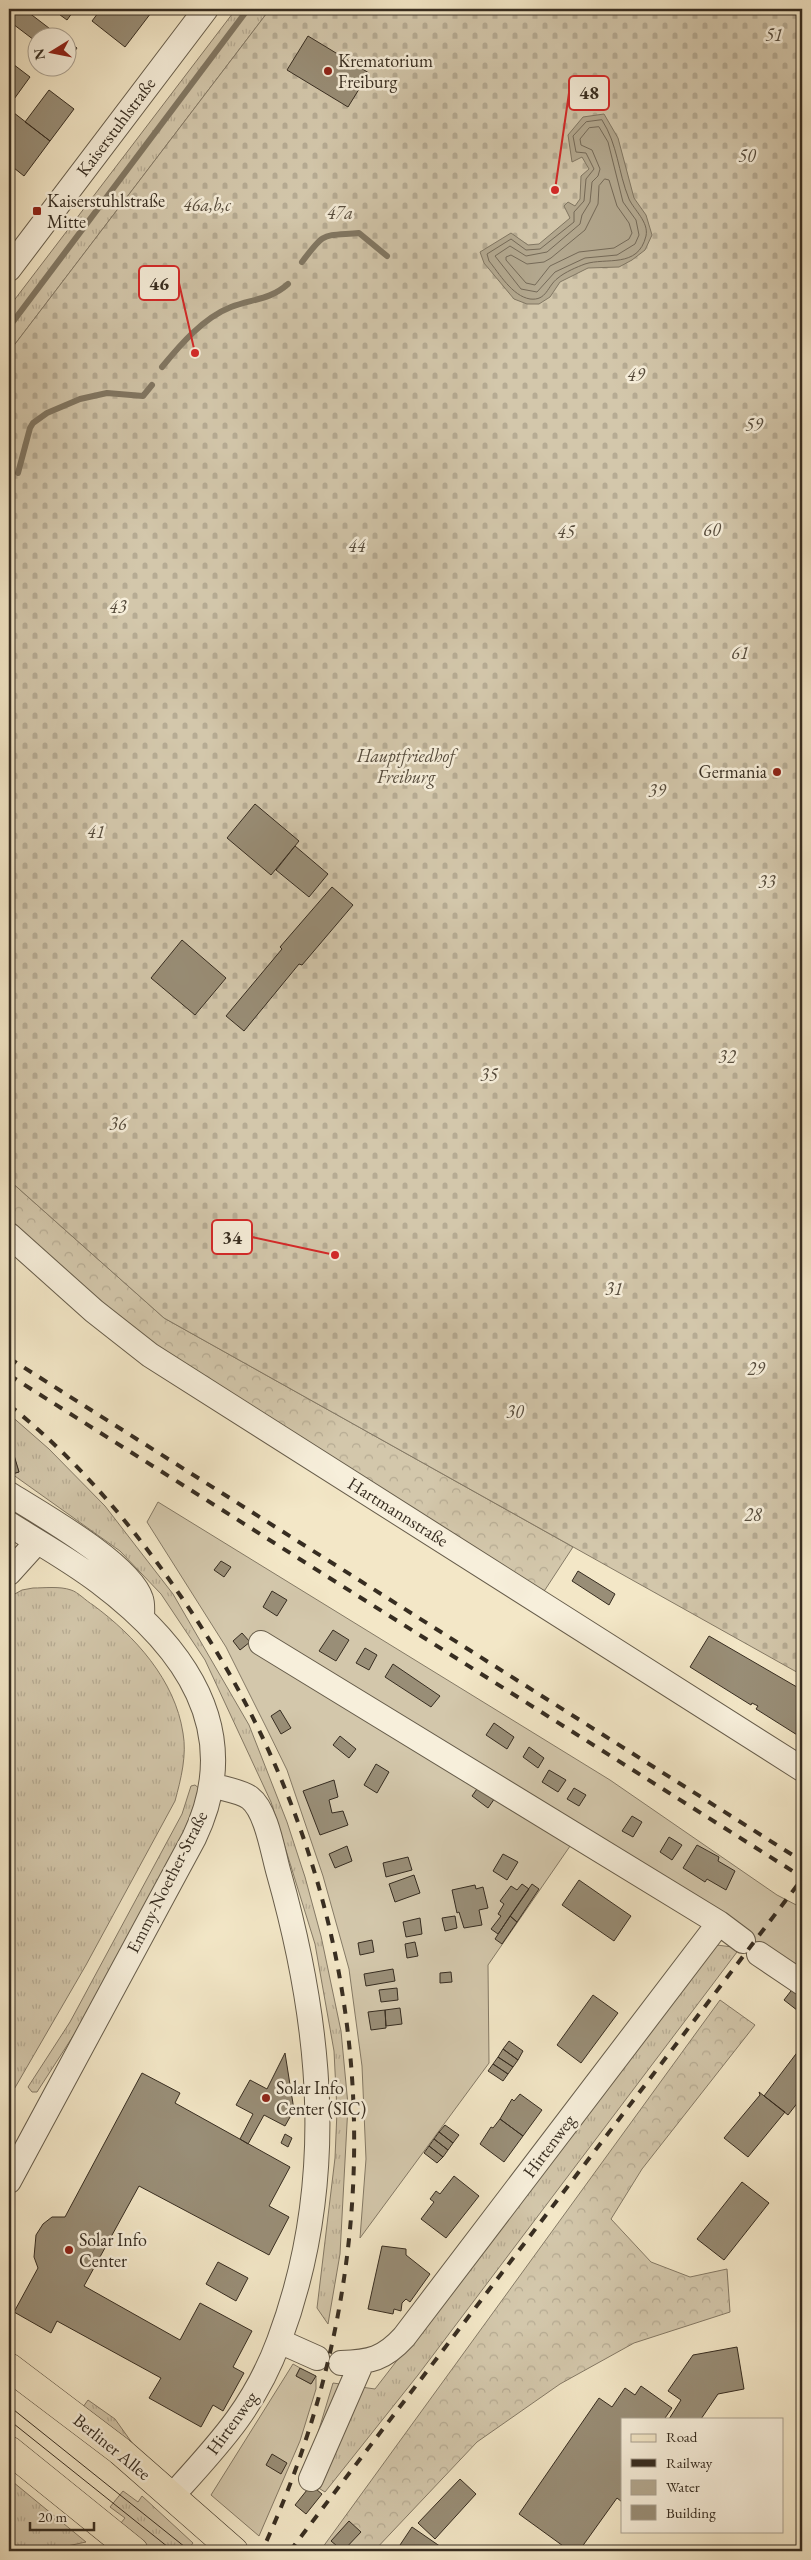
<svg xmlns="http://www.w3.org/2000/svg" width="811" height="2560" font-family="'EB Garamond',serif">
  <defs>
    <pattern id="grass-tufts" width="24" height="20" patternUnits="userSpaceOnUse" patternTransform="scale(1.25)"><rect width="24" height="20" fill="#d3c7ab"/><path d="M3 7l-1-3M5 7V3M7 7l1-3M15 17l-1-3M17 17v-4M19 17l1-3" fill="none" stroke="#b6ab93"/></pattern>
    <pattern id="forest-crowns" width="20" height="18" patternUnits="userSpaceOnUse" patternTransform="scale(1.25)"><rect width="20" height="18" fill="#d3c7ab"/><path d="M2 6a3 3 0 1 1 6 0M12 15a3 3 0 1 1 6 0" fill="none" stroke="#b6ab93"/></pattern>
    <pattern id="cemetery-stones" width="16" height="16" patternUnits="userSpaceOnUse" patternTransform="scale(1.25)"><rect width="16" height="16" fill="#d3c7ab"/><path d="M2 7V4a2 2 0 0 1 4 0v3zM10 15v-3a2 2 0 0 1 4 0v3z" fill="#b6ab93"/></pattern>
  </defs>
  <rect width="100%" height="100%" fill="#f3e7c7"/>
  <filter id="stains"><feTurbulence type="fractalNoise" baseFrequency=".004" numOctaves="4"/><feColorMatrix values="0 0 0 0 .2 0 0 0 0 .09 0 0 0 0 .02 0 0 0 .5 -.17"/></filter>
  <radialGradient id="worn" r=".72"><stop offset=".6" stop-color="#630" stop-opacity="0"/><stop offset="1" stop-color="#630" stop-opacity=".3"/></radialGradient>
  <!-- grass -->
  <path fill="url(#grass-tufts)" stroke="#857a66" d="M236,9h34l-261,343v-45z
    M9,1414l40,35 56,57 68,88 76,131 38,97 18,55 16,59 20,95 7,74 -8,149 -12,70 -11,-16 18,-150 2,-47 -3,-60 -19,-107 -44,-142 -66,-142 -44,-66 -41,-43 -108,-77 7,-2 -10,-31z
    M33,1588c11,0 27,-2 38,2 7,2 15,11 22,15 42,31 82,75 90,128 4,22 -2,46 -8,68l-89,164 -77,133v-508l4,5 9,-5z
    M195,1785l5,4 -17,45 -106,196 -40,62h-5l-4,-5 42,-65 112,-208 9,-28z
    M717,1945l23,3 -322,427 -93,117 -21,-13 29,-96 42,6z
    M88,2400l27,19 20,28 -52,-40z
    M13,2482l73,60 -42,9h-35v-64z
    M123,2491l15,11 4,-6 51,47 -6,8h-35l-32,-27 5,-6 -15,-11z"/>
  <!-- forest -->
  <path fill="url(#forest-crowns)" stroke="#857a66" d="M9,1180l155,138 409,229 -32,49 -385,-247 -147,-125z
    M720,2000l35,25 -113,144 -31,50 40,43 39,15 37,-8 3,43 -96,31 -74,41 -83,58 -103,109h-54z"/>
  <!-- cemetery -->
  <path fill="url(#cemetery-stones)" stroke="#857a66" d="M270,9h532v1666l-638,-357 -155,-138v-828z"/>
  <!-- garden -->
  <path fill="#d3c7ab" stroke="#857a66" d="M158,1502l452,278 167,115 25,13v66l-53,-37 -172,-101 -89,129 1,98 -129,175 6,-79 -4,-93 -13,-97 -26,-93 -36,-106 -20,-41 -41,-82 -79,-125z
    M293,2364l7,4 -4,8 15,8 5,-8v13l-16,52 -41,95 -48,-41z"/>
  <!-- water -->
  <path fill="#b3a88f" stroke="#817763" d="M604,114l14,24 16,60 12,17 6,20 -7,15 -13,10 -13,7 -31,1 -28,14 -10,15 -11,7h-12l-13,-5 -30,-36 -4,-11 31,-19 17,12 11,-1 31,-26 -6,-12 4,-4 7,4 5,-7 1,-23 8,-7 -7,-12 -10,5 -4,-27 15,-18z"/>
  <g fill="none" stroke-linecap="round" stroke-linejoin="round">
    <!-- shore -->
    <path stroke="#756a58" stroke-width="1" d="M602,120c16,25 16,52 27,79 5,11 20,23 17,37 -8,33 -40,21 -61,28 -8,3 -20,8 -27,14 -11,8 -11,23 -28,21 -18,-3 -31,-26 -41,-38l-2,-7 24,-15 15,11 14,-1 34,-27v-10l10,-11 2,-22 8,-10 -8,-16 -10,-1 -3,-16 13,-14z
      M599,127l9,15 15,60 13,18 3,15 -4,9 -18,11 -32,3 -30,14 -18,20 -16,-3 -26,-33 15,-10 16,10 21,-4 33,-28 2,-9 8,-13 2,-20 6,-6 2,-7 -8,-19 -11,-5 -1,-6 9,-11z
      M605,179l4,1 8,26 12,17 3,10 -3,6 -15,9 -35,4 -29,14 -15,19 -9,-2 -20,-23v-3l5,-2 16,9 17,-2 7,-4 34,-28 13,-26 1,-18z"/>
    <!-- stream -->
    <path stroke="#817763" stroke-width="6" d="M302,262c23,-31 20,-26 57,-29l28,23
      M9,327l239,-318
      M162,367c18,-22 41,-49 69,-60 21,-8 39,-7 57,-23
      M18,473l12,-45 3,-5 14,-10 33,-14 27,-6 36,3 9,-11"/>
  </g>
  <!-- building -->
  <path fill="#998e77" stroke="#372d21" d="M9,9h15l38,29h-24v5l-29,-22z
    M52,9h23l-8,11z
    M101,9h53l-29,38 -33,-26z
    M308,36l61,37 -21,34 -61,-37z
    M68,41l9,7 -9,13z
    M9,61l21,16 -21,29z
    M49,90l25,19 -24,32 -25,-19z
    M9,109l41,32 -26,35 -15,-12v-21l2,-3 -2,-2z
    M255,804l44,37 -28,34 -44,-37z
    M295,846l33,28 -19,23 -33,-27z
    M332,887l21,18 -51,60 -3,-1 -55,67 -18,-15 56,-67 -2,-2z
    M182,940l44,38 -31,37 -44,-37z
    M11,1445l8,27 -7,2 -3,-9v-19z
    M221,1561l10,6 -7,10 -10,-7z
    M578,1571l37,23 -6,11 -37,-24z
    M272,1591l15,9 -10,16 -14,-9z
    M333,1630l16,10 -13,21 -17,-10z
    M242,1633l8,9 -10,8 -7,-9z
    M709,1636l93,54v48l-46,-29 2,-3 -6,-3 -1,2 -61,-38z
    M365,1648l12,7 -8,15 -13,-7z
    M393,1664l47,32 -9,11 -46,-30z
    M280,1710l11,18 -10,6 -10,-18z
    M494,1723l20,14 -7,12 -21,-14z
    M340,1736l16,13 -7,9 -16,-13z
    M529,1747l15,11 -6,10 -15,-11z
    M376,1764l13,8 -12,21 -13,-8z
    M549,1770l17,10 -8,12 -16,-10z
    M334,1780l4,17 -9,3 3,13 11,-2 5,14 -28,10 -17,-44z
    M479,1786l16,12 -7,10 -16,-12z
    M574,1788l12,7 -7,11 -12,-7z
    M632,1816l10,6 -9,15 -11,-6z
    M669,1837l13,8 -10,15 -12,-8z
    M697,1845l22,12 -1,4 17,10 -9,19 -19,-11 -2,3 -22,-14z
    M347,1846l5,15 -17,7 -6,-14z
    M503,1854l15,8 -11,18 -14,-9z
    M408,1857l4,13 -26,7 -3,-14z
    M414,1875l6,18 -25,9 -6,-18z
    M579,1880l52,36 -17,25 -52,-36z
    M522,1884l7,5 -31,45 -7,-5 10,-13 -3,-2 6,-10 -4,-3 11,-15 6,4z
    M532,1884l7,5 -22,33 -7,-6z
    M475,1885l1,4 7,-2 5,21 -9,2 3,15 -18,3 -5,-16 -2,1 -5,-23z
    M455,1916l2,12 -12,3 -3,-13z
    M510,1916l7,6 -15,22 -7,-5z
    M420,1918l2,16 -16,3 -3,-15z
    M372,1940l2,12 -14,3 -2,-12z
    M415,1942l3,14 -11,2 -2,-14z
    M393,1969l2,12 -29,5 -2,-12z
    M451,1972l1,10 -12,1v-10z
    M794,1987l8,6v21l-18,-14z
    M397,1988l1,12 -17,2 -2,-12z
    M593,1995l25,18 -37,50 -24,-18z
    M400,2008l2,16 -16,2 -1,-16z
    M385,2010l1,18 -15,2 -3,-18z
    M509,2041l14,10 -5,9 -15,-11z
    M503,2049l15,11 -5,7 -15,-10z
    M799,2050l3,3v44l-14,18 -24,-19z
    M285,2053l9,57 -9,16 -21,-11 -16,29 -8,-5 13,-25 -17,-9 14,-25 17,9z
    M498,2057l15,10 -5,7 -15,-10z
    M493,2064l15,10 -5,7 -15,-10z
    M142,2073l38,20 -5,10 115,64 -21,39 20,11 -20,38 -130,-69 -55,100 96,54 20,-37 52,28 -19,36 11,6 -21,38 -10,-6 -12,22 -52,-29 12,-20 -104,-57 -6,12 -37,-21 24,-44 -4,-11 2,-22 7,-11 9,-7h13z
    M759,2092l26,20 -37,45 -24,-19 36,-43z
    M520,2094l22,16 -19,26 -23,-17 12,-20 2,2z
    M500,2119l23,17 -19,26 -24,-18 11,-17 2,1z
    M445,2125l14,10 -6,8 -14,-11z
    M439,2132l14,11 -5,7 -14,-11z
    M285,2134l7,4 -4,9 -7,-4z
    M434,2139l14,11 -5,7 -14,-11z
    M429,2146l14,11 -6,6 -13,-10z
    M454,2176l25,20 -33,42 -25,-19 13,-17 -4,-3 6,-8 4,3z
    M742,2182l27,21 -45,57 -27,-21z
    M382,2246l24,3v6l24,19 -20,28 -4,-3 -4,4 -1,8 -7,-2 -1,5 -25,-5z
    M218,2262l30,16 -12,23 -30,-17z
    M737,2347l7,42 -26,5 -17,25h-32l12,-19 -13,-9 25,-36z
    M300,2368l16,8 -5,8 -15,-8z
    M641,2386l31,22 -7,10 2,1h-45v83l-5,-4 -38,53h-9l-51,-37 80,-116 13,9 13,-19 10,7z
    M272,2454l15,9 -6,11 -15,-9z
    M460,2479l16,15 -41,45 -17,-16z
    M311,2485l11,9 -16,20 -11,-9z
    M349,2521l12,11 -18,19 -12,-10z
    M412,2527l32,22 -2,2h-46z"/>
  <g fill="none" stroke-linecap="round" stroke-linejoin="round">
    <!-- minor casing -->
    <g stroke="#665c4a" stroke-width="26">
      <path id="minor" d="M9,269l197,-260
        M9,1235l85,76 56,44 652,414
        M9,1494c32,20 121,70 132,105 2,5 1,13 1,19
        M9,1524c30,19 61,36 90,58 85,64 147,148 95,256l-185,343
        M9,1573l28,-31
        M261,1643l458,280
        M759,1954l43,29
        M279,2341l38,17
        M341,2363c29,-1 43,-4 63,-26l315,-414 24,18
        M311,2479l51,-117
        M172,2496c47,-52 82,-88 107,-155 58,-155 44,-311 0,-467 -6,-20 -12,-63 -29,-76 -9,-7 -27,-9 -38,-13"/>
    </g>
    <!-- major casing -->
    <g stroke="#372d21" stroke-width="29">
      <path id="major" d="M9,2367l111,84 114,100
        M9,2450l125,101"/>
    </g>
    <!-- minor -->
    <use href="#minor" stroke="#f7efdb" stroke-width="24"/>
    <!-- major -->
    <use href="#major" stroke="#f3e7c7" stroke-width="28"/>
    <!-- tram -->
    <path stroke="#372d21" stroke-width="1" d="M9,2406l181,145
      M9,2420l164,131"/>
    <!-- rail -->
    <path stroke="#372d21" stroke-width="4" stroke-dasharray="9 9" stroke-linecap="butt" d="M9,1358l793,503
      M9,1375l785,497
      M9,1405c68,54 124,121 173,193 198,288 226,637 80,953
      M290,2551l512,-672"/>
  </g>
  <!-- markers -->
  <g fill="#8f2418" stroke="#f7efdb" stroke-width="2">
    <circle cx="328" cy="71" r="5"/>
    <rect x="32" y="206" width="10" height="10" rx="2.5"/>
    <circle cx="777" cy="772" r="5"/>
    <circle cx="266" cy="2098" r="5"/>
    <circle cx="69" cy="2250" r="5"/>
  </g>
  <g text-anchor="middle" stroke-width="5" stroke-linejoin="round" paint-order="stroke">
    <!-- park labels -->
    <g font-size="18" font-style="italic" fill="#564c3d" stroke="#f7efdb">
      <text x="774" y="41">51</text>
      <text x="747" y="162">50</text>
      <text x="207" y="211">46a,b,c</text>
      <text x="340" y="219">47a</text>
      <text x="636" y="381">49</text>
      <text x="754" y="431">59</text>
      <text x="712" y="536">60</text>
      <text x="566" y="538">45</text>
      <text x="357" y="552">44</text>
      <text x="118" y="613">43</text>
      <text x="740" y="659">61</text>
      <text x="406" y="762">Hauptfriedhof<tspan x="406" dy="21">Freiburg</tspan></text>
      <text x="657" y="797">39</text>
      <text x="96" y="838">41</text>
      <text x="767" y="888">33</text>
      <text x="727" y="1063">32</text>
      <text x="489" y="1081">35</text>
      <text x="118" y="1130">36</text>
      <text x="614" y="1295">31</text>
      <text x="756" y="1375">29</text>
      <text x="515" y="1418">30</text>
      <text x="753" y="1521">28</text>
    </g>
    <!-- poi labels -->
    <g font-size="18" fill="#372d21" stroke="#f7efdb" text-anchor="start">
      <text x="338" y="67">Krematorium<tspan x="338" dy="21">Freiburg</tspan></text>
      <text x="47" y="207">Kaiserstuhlstraße<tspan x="47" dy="21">Mitte</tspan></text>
      <text x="767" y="778" text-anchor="end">Germania</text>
      <text x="276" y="2094">Solar Info<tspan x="276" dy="21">Center (SIC)</tspan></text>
      <text x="79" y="2246">Solar Info<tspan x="79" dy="21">Center</tspan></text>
    </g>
    <!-- street labels -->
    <g font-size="18" fill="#372d21" stroke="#f7efdb">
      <text transform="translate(116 127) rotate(-53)" y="6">Kaiserstuhlstraße</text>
      <text transform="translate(398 1512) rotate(32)" y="6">Hartmannstraße</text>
      <text transform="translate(167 1882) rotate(-63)" y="6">Emmy-Noether-Straße</text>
      <text transform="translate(549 2146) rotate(-53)" y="6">Hirtenweg</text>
      <text transform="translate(232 2423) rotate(-54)" y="6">Hirtenweg</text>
      <text transform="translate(112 2447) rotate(39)" y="6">Berliner Allee</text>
    </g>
  </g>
  <!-- callouts -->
  <path fill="none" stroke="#d62828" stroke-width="2" d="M555 190L569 93M195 353L179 283M335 1255L252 1237"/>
  <g fill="#d62828" stroke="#f7efdb" stroke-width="2">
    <circle cx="555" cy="190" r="5"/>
    <circle cx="195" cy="353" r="5"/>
    <circle cx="335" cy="1255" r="5"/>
  </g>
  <g fill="#f7efdb" stroke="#d62828" stroke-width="2">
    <rect x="569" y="76" width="40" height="34" rx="5"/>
    <rect x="139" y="266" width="40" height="34" rx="5"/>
    <rect x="212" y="1220" width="40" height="34" rx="5"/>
  </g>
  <g font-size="19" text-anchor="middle" font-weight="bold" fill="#372d21">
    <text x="589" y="99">48</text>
    <text x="159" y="290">46</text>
    <text x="232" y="1244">34</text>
  </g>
  <!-- margin -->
  <rect width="811" height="2560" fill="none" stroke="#f3e7c7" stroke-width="30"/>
  <rect x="10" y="10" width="791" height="2540" fill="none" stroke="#372d21" stroke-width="2.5"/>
  <rect x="15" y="15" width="781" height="2530" fill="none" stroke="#372d21"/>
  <!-- legend -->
  <rect x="621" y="2418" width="162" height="115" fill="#f7efdb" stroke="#aaa191"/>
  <rect x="631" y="2434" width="25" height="8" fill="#f3e7c7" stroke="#aaa191"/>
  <text x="666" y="2442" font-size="15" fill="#372d21">Road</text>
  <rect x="631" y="2459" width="25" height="8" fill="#372d21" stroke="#aaa191"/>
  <text x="666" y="2468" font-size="15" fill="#372d21">Railway</text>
  <rect x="631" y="2480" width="25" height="15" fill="#b3a88f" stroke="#aaa191"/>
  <text x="666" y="2492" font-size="15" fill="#372d21">Water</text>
  <rect x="631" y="2505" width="25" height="15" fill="#998e77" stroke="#aaa191"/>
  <text x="666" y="2518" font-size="15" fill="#372d21">Building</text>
  <!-- north arrow -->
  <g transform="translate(52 52) rotate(260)"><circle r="24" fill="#f7efdb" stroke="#aaa191"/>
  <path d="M0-4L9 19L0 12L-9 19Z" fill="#8f2418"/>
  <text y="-8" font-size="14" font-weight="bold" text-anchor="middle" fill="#372d21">N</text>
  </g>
  <!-- scale -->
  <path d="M30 2522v8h64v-8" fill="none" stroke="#372d21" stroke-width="2.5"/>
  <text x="38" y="2522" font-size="15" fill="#372d21" stroke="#f7efdb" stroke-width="4" paint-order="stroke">20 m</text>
  <rect width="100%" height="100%" filter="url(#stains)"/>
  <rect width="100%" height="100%" fill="url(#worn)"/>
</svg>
